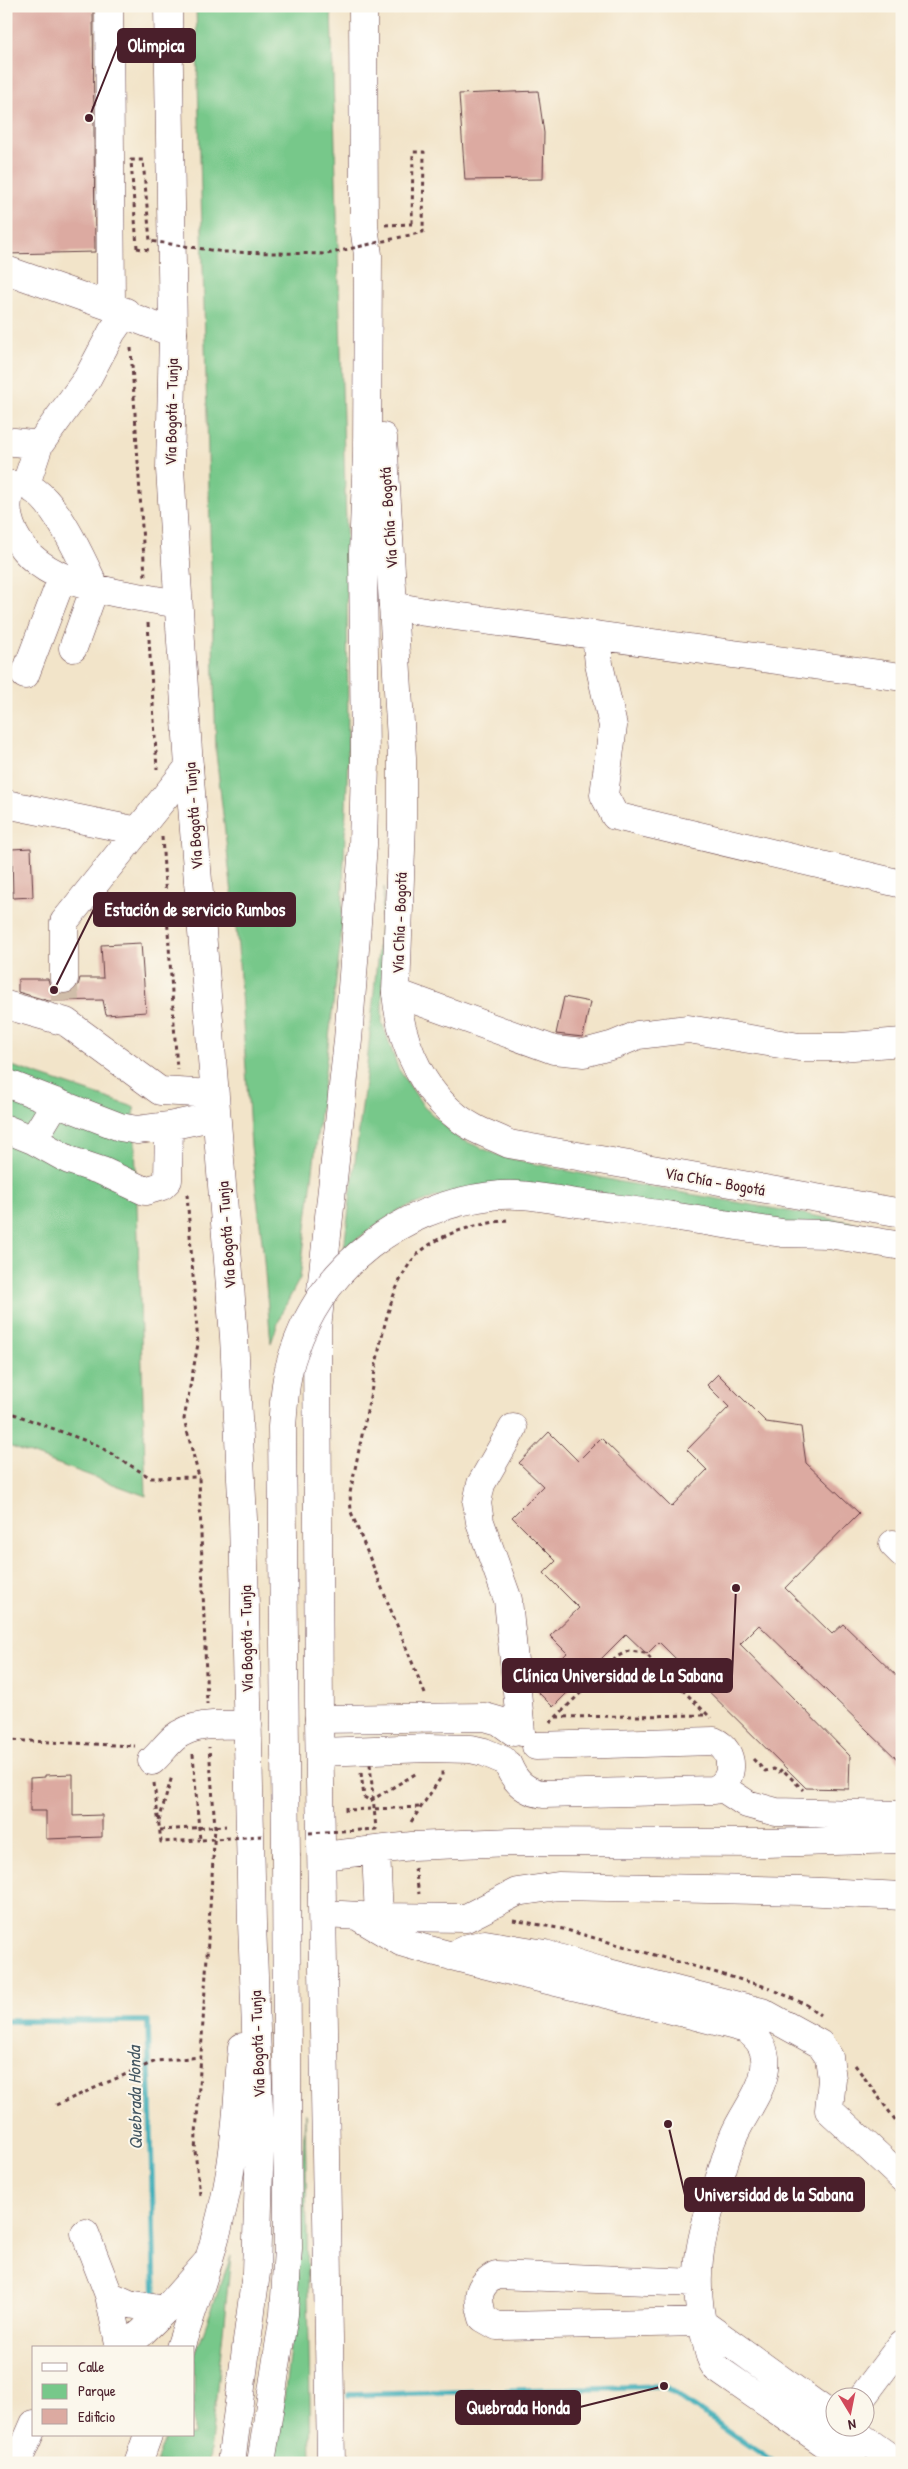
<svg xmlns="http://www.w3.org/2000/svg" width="908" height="2469" font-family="'Patrick Hand',sans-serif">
  <rect width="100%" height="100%" fill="#fbf7ec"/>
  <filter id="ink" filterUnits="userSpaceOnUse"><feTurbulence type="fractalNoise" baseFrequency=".02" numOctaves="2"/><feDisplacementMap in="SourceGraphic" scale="10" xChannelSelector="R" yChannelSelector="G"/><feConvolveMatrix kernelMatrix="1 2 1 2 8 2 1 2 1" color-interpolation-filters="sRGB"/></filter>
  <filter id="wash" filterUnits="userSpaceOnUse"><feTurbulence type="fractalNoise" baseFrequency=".0096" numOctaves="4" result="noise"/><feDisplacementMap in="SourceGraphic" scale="20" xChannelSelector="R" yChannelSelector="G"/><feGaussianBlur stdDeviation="1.12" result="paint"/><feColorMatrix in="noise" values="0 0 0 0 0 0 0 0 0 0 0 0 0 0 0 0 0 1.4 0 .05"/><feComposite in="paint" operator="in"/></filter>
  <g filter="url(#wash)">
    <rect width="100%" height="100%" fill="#f2e4c9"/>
    <!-- green -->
    <path fill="#77c88a" stroke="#60745a" d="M196,6h135l16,553 1,196 -7,184 -41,339 -18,34 -11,31 -8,-93 -12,-104 -13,-199 -22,-194z
      M384,887l-2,135 16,46 26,39 34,31 45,19 118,25 281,49v9l-466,-43 -37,13 -55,38 22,-173z
      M6,1064l128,43 12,389 -140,-51z
      M305,2113l6,350h-37c21,-116 25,-233 31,-350z
      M231,2256l-22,207h-53l10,-28h28v-77z"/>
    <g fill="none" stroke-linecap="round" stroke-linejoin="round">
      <!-- stream -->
      <path stroke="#3dadb8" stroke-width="5.5" d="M6,2021h142l7,279
        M349,2395l315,-9 111,77"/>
    </g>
    <g id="blocks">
      <!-- building -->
      <path fill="#dcaaa1" d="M6,6h87l2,246 -89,2z
        M538,91l6,42 -1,46 -78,1 -6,-86z
        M31,848l2,49 -20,1 -1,-49z
        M141,943l5,69 -40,3 -3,-15 -54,1 -31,-9v-13h30l2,7 6,6 8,3 7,-2 7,-7 2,-8h23l-2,-33z
        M564,997l26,5 -7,35 -27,-3z
        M718,1374l48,48 35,5 5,36 53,50 -74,75 47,46 11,-10 59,57v83l-143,-139 -19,19 110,112 -1,33 -43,-1 -147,-146 -12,12 -21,-20 -73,73 -20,-20 34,-34 -17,-17 29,-28 -35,-35 12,-12 -44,-44 31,-31 -24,-23 30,-31 29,29 23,-23 70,69 36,-37 -20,-20 42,-43 -22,-22z
        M73,1774v42l29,-1v22l-56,2v-28h-16v-33l15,-1v-2z"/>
    </g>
  </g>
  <g filter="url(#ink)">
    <use href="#blocks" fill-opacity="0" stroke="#633d43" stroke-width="1"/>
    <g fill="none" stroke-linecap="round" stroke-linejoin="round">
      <!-- minor-tunnel -->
      <path stroke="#d0bda9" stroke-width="28" stroke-dasharray="28 14" stroke-linecap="butt" d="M64,979l1,22"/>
      <!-- minor casing -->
      <g stroke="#633d43" stroke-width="29">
        <path id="minor" d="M109,6l2,300
          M6,270l120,42 3,4 44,17
          M6,441l33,4
          M26,484l13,-39 48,-66 25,-47 14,-20
          M393,606l32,6 477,65
          M596,635l3,29 14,62 -9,69 11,21 287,68
          M73,648l22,-61c-13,-26 -47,-110 -82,-102 -7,12 -7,28 -2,41 21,62 112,67 167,78
          M25,675l37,-97
          M6,804l132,27
          M64,979v-57l125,-155
          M396,993l158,57 30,3 30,-8 24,-10 50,-6 111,18h42l61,-5
          M6,1005l60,17 94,69 54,3
          M6,1083l114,44 17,3 32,-4
          M6,1129l27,11 36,20 33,11 43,20 17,-5 6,-6 1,-54 47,-10
          M33,1140l23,-38
          M513,1428l-32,56 -4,19 3,19 28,78 13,132
          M893,1544l9,9
          M319,1719l166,-2 14,4 15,11
          M320,1752l108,-4 43,1 13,3 19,8
          M152,1761c8,-7 14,-16 22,-23 20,-17 50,-13 74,-13
          M508,1765c7,17 17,27 36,29l170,-4c22,-9 21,-40 0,-49l-178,5
          M721,1787l26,17 29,8 126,3
          M376,1851l3,66
          M322,1856l90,-10 100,-4 254,1 136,-4
          M323,1914l56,3 87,1 51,-26 41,-6 244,5 100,5
          M357,1916l44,26 10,3c111,31 224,54 335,84 14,10 21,21 19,39 -2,22 -21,45 -30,65 -7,15 -11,32 -16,47 -19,57 -29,96 -14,156 3,11 4,23 11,32l137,95
          M451,1956l17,-8 17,-4 60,10 56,17 161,41 58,32 9,13 3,22 -3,31 73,68
          M85,2233l24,62 11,53
          M697,2283l-201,-8c-20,11 -19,23 -13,43l14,8 204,-4 135,97
          M109,2295l20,9 36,6
          M126,2348l39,-38 44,-50
          M863,2396l39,-52
          M846,2426l52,37
          M17,2463l17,-39"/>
      </g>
      <!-- highway casing -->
      <g stroke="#633d43" stroke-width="29">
        <path id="highway" d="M168,6l5,327 -3,136 19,298 45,570 9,182 9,404 8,213 -4,137 -25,190
          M383,437l19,320v64l-6,172c5,53 29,108 78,135 11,6 24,10 35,16l393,69
          M672,1216l110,17 46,1 74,12
          M180,2348c19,-58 40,-115 50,-176 7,-41 8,-83 12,-125
          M138,2463l10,-28
          M261,2463l23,-149 4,-66 -2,-391
          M331,2463l-12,-744 -2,-391 31,-288 15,-195 2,-83 -2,-209 4,-100 1,-198 -4,-29 -1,-220"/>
      </g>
      <!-- path -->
      <path stroke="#633d43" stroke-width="3" stroke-dasharray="4 4" stroke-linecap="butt" d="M385,225l27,-1
        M137,248l12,2
        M131,348l14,228
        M148,623l9,146
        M162,837l15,233
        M187,1194l11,150 -14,75 15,58 8,227
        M6,1411l91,34 54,33 48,-1
        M425,1694l-74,-182 -1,-19c7,-34 14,-67 21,-101 8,-40 17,-110 48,-139 24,-22 58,-28 88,-33
        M556,1717l152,-2
        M550,1723l68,-67 11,-5 16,2 66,65
        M6,1740l129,6
        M193,1754l5,64
        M753,1759l12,12 9,-2 5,3 3,-3 21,21
        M361,1773l3,24 6,4 47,-28
        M154,1783l7,59 39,-2
        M346,1807v3l76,-3
        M159,1821l13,-45
        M411,1822l31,-46v-5
        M160,1830l66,-4
        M415,1868l4,26
        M513,1920l50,9 207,59
        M776,1991l31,14 13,10
        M855,2065l47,64
        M56,2105l100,-44 45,-4
        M200,2195l-5,-44 20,-324 -6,-80"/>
      <!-- minor -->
      <use href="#minor" stroke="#fff" stroke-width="28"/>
      <!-- highway -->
      <use href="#highway" stroke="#fff" stroke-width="28"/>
      <!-- highway-bridge casing -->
      <g stroke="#633d43" stroke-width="29" stroke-linecap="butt">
        <path id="highway-bridge" d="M286,1857l-4,-430c2,-25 3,-51 12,-75 29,-87 107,-145 197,-156 27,-4 53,2 79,6 34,5 68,9 102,14"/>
      </g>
      <!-- path-bridge -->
      <path stroke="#633d43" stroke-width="3" stroke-dasharray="4 4" stroke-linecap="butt" d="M137,248l-6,-88h12l7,81 74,11 103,2 96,-22 1,-80h-11l-1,72
        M198,1818l2,22 63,-4
        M309,1833l67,-4 -6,-65"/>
      <!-- highway-bridge -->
      <use href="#highway-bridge" stroke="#fff" stroke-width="28"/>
    </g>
  </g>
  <g text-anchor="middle" stroke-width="4" stroke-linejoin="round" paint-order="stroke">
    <!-- street labels -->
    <g font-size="16" fill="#4a1f2b" stroke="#fbf7ec">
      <text transform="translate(171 412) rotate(-89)" y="6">Vía Bogotá - Tunja</text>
      <text transform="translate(388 518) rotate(-94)" y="6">Vía Chía - Bogotá</text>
      <text transform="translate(193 816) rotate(-94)" y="6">Vía Bogotá - Tunja</text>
      <text transform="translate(399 923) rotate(-88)" y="6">Vía Chía - Bogotá</text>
      <text transform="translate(715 1181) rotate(10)" y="6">Vía Chía - Bogotá</text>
      <text transform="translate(226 1235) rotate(-94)" y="6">Vía Bogotá - Tunja</text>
      <text transform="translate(246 1639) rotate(-91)" y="6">Vía Bogotá - Tunja</text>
      <text transform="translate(257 2044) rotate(-92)" y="6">Vía Bogotá - Tunja</text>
    </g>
    <!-- water labels -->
    <g font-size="18" font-style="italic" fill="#455863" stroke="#fbf7ec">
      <text transform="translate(135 2098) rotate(-91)" y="6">Quebrada Honda</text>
    </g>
  </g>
  <!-- callouts -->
  <path fill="none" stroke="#4a1f2b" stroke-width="2" d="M89 118L118 45M54 990L94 909M736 1588L732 1676M668 2124L685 2195M664 2386L580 2407"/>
  <g fill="#4a1f2b" stroke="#fbf7ec" stroke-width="2">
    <circle cx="89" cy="118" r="5"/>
    <circle cx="54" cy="990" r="5"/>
    <circle cx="736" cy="1588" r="5"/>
    <circle cx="668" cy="2124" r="5"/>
    <circle cx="664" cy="2386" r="5"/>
  </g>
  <g fill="#4a1f2b" stroke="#4a1f2b" stroke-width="2">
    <rect x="118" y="29" width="77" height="33" rx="5"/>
    <rect x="94" y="893" width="201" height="33" rx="5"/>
    <rect x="503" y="1659" width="229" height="33" rx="5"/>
    <rect x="685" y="2178" width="179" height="33" rx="5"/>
    <rect x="456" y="2391" width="124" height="33" rx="5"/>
  </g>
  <g font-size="18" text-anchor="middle" font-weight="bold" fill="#fff">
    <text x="156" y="52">Olimpica</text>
    <text x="195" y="916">Estación de servicio Rumbos</text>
    <text x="618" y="1682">Clínica Universidad de La Sabana</text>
    <text x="774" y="2201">Universidad de la Sabana</text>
    <text x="518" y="2414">Quebrada Honda</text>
  </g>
  <!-- margin -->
  <rect width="908" height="2469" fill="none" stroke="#fbf7ec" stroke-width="25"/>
  <!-- legend -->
  <rect x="32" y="2346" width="162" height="90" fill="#fbf7ec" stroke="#b4a19f"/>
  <rect x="42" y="2363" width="25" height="8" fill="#ffffff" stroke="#b4a19f"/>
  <text x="78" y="2372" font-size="15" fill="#4a1f2b">Calle</text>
  <rect x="42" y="2384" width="25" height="15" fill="#77c88a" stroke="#b4a19f"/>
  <text x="78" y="2396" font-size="15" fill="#4a1f2b">Parque</text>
  <rect x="42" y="2409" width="25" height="15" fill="#dcaaa1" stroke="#b4a19f"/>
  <text x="78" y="2422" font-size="15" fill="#4a1f2b">Edificio</text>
  <!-- north arrow -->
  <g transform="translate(850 2412) rotate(170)"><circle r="24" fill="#fbf7ec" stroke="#b4a19f"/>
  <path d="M0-4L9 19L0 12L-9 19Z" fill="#d1495b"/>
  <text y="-8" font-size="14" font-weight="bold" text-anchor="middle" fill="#4a1f2b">N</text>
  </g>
</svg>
